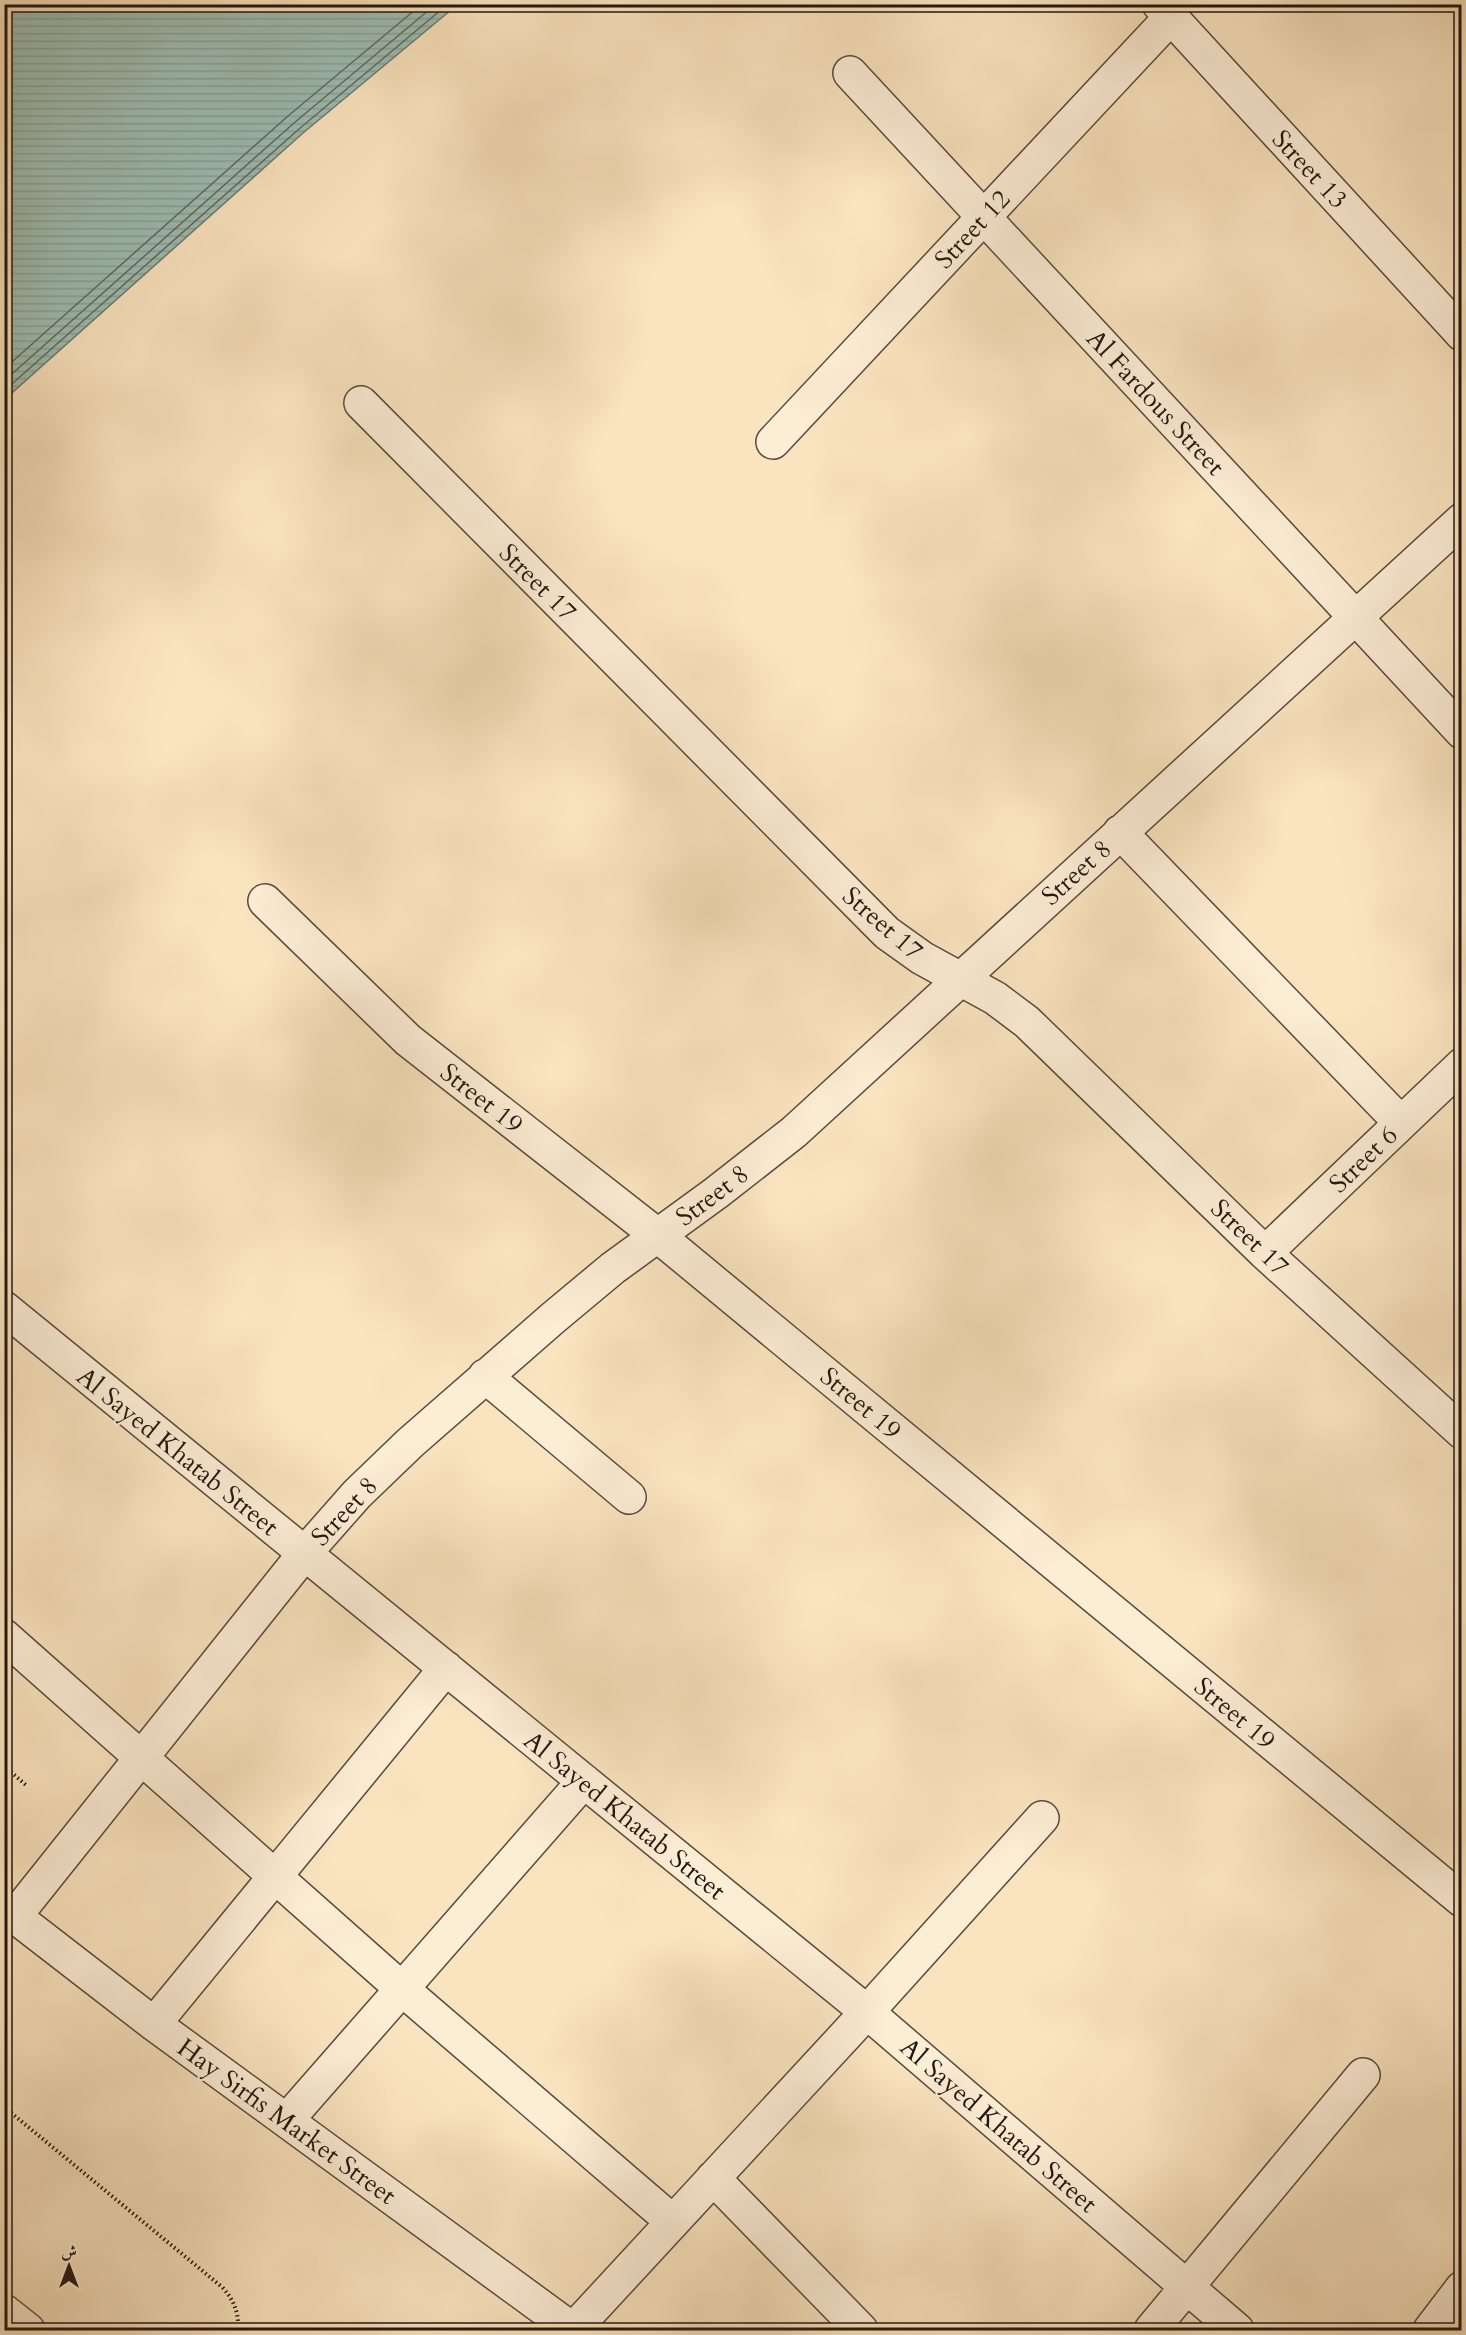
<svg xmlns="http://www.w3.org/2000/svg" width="1466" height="2335" font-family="Cardo,Amiri,serif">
  <defs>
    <pattern id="water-rules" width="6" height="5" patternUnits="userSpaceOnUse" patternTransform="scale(1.5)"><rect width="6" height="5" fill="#9ebeb3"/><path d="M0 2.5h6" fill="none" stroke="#88a399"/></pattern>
  </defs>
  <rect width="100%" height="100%" fill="#fae4bf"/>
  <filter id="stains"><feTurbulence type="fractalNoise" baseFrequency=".00333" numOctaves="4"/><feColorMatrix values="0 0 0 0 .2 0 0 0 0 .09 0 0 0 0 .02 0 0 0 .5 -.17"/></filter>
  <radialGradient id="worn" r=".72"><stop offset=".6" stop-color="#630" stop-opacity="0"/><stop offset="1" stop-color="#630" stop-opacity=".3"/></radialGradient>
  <!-- water -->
  <path fill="url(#water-rules)" stroke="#6c7b72" stroke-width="1.5" d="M5,4h452v1l-154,128 -298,266z"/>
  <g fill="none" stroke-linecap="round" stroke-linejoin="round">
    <!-- shore -->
    <path stroke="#606a62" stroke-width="1.5" d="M4,369l284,-253 134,-112
      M4,381l290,-258 142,-119
      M4,391l295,-262 149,-125"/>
    <!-- minor casing -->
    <g stroke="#584a3c" stroke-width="36">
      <path id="minor" d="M1159,4l303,330
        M850,73l612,659
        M361,403l526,530 35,25 73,40 32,24 238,231 197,179
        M773,442l398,-425
        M1120,832l281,291
        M265,901l143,139 249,195 805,665
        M1265,1253l197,-188
        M4,1308l863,704 370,318
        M485,1376l144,121
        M4,1636l398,353 271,233
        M4,1908l150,116 419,306
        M15,1916l289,-362 53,-60 53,-51 143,-125 60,-50 103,-75 78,-61 668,-612
        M154,2024l292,-356
        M287,2120l297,-339
        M713,2178l148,152
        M4,2311l24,19
        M573,2330l294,-318 175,-194
        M1151,2330l212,-255
        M1430,2330l32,-42"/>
    </g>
    <!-- path -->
    <path stroke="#221610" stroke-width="4" stroke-dasharray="1.5 3" stroke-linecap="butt" d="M4,1766l23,20
      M4,2107l218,180c12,13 17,26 16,43"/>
    <!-- minor -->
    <use href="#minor" stroke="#fcedd5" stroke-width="33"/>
  </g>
  <g text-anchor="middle" stroke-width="4.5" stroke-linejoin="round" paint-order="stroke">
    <!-- street labels -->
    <g font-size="26" fill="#221610" stroke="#fcedd5">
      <text transform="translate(1310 169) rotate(47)" y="9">Street 13</text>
      <text transform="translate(972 229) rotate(-47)" y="9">Street 12</text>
      <text transform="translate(1156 402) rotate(47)" y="9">Al Fardous Street</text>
      <text transform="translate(538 582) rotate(45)" y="9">Street 17</text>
      <text transform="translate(1076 872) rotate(-42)" y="9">Street 8</text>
      <text transform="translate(883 923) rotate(41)" y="9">Street 17</text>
      <text transform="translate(482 1098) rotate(38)" y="9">Street 19</text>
      <text transform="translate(1363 1159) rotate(-44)" y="9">Street 6</text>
      <text transform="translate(712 1195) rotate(-37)" y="9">Street 8</text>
      <text transform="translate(1250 1237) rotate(44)" y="9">Street 17</text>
      <text transform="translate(861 1403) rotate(40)" y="9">Street 19</text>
      <text transform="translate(178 1451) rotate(39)" y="9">Al Sayed Khatab Street</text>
      <text transform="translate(344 1511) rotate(-47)" y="9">Street 8</text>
      <text transform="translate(1235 1713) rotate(40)" y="9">Street 19</text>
      <text transform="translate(625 1815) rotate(39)" y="9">Al Sayed Khatab Street</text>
      <text transform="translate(287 2121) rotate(36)" y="9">Hay Sirfis Market Street</text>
      <text transform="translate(999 2125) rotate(41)" y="9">Al Sayed Khatab Street</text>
    </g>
  </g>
  <!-- margin -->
  <rect width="1466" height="2335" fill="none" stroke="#fae4bf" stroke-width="24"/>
  <rect x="6" y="6" width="1454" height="2323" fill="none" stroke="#221610" stroke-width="3"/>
  <rect x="12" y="12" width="1442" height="2311" fill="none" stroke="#221610" stroke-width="1.5"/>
  <!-- north arrow -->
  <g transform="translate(69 2266)" stroke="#fcedd5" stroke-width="4.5" paint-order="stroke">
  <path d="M0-4.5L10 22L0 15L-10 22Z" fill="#221610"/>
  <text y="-9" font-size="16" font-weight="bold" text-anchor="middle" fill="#221610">ش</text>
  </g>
  <rect width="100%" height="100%" filter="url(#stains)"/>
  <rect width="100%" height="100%" fill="url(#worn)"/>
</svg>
